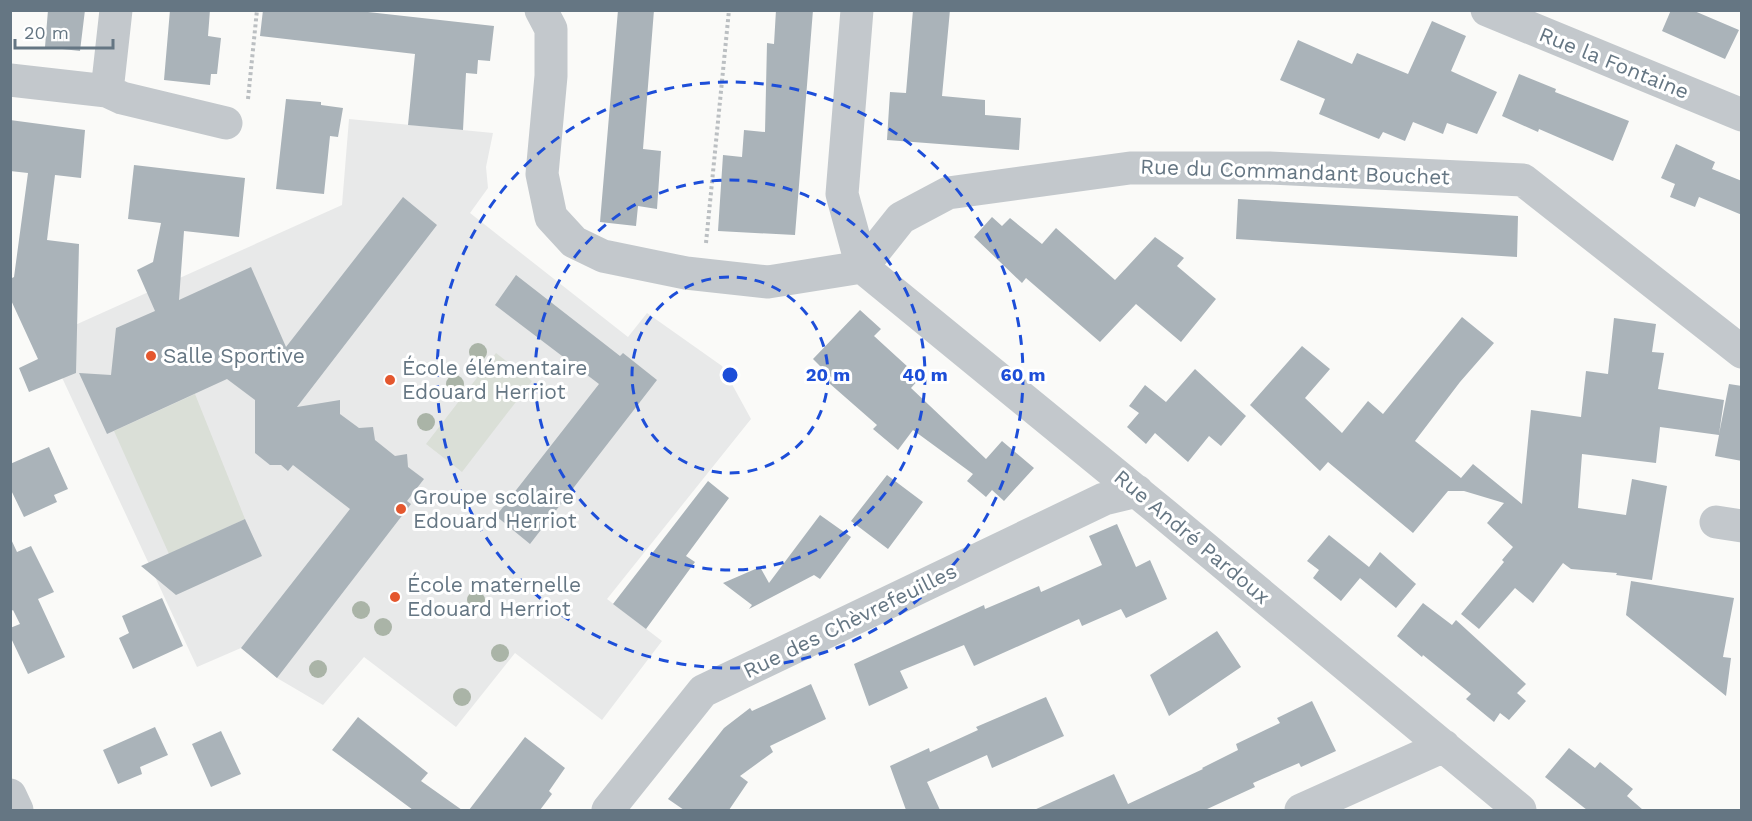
<svg xmlns="http://www.w3.org/2000/svg" width="1752" height="821" font-family="'Work Sans',sans-serif">
  <rect width="100%" height="100%" fill="#fafaf8"/>
  <!-- built -->
  <path fill="#e8e9e9" d="M349,119l144,14 -7,34 2,21 -18,25 158,124 19,-24 75,53 29,53 -144,180 55,42 -60,79 -87,-67 -59,74 -92,-70 -41,48 -46,-27 -36,-30 -44,19 -153,-328 298,-134z"/>
  <!-- green -->
  <path fill="#dadfd7" d="M496,353l36,28 -70,91 -36,-28z
    M195,394l50,125 -76,35 -55,-123z"/>
  <!-- building -->
  <path fill="#aab3b9" d="M48,10h37l-5,41 -35,-4z
    M170,10h40l-2,26 13,2 -4,36h-6l-1,11 -46,-5z
    M263,10h87l144,16 -4,35 -12,-1 -1,14 -11,-1 -3,57 -55,-5 7,-71 -155,-18z
    M618,10h36l-11,139 18,2 -4,58 -19,-3 -2,20 -36,-4z
    M776,10h37l-18,225 -77,-4 5,-76 19,2 2,-27 21,2 2,-89 7,1z
    M913,10h37l-8,86 43,4v15l36,3 -2,32 -132,-10 3,-48 16,1z
    M1671,10h21l47,20 -14,29 -63,-28z
    M1432,21l34,15 -15,35 46,21 -20,42 -30,-11 -4,11 -30,-12 -8,19 -22,-9 -4,7 -60,-25 6,-15 -45,-19 18,-40 54,24 5,-11 51,21z
    M1519,74l37,15 -1,3 74,29 -16,40 -74,-32 -1,3 -36,-16z
    M286,99l35,3v3l22,3 -5,29 -8,-1 -6,58 -48,-5z
    M10,120l75,10 -4,48 -26,-3 -8,65 32,4 -3,129 -47,19 -10,-24 19,-9 -28,-61v-19l4,-2 14,-104 -18,-2z
    M1676,144l39,18 -3,7 30,12v34l-43,-18 -4,10 -25,-10 5,-13 -14,-6z
    M134,165l111,13 -6,59 -55,-6 -5,69 72,-33 35,80 117,-150 34,28 -140,182 43,-7v14l19,14 14,-1 2,13 20,16 12,-2 1,13 16,12 -17,22 4,3 -134,174 -36,-30 109,-139 -57,-44 -5,6 -7,-6h-11l-15,-12v-53l-28,-21 -120,55 -28,-61 32,2 5,-47 39,-17 -18,-41 16,-8 8,-39 -33,-4z
    M1238,199l280,17 -1,41 -281,-18z
    M992,217l10,9 8,-8 32,26 14,-16 59,52 40,-43 29,21 -7,8 39,33 -35,43 -45,-38 -36,38 -74,-64 -4,5 -48,-46z
    M516,275l104,81 3,-3 34,27 -127,164 -34,-28 103,-132 -104,-79z
    M860,310l21,19 -7,7 46,42 -9,10 75,71 16,-18 32,27 -30,33 -12,-11 -6,7 -19,-16 6,-7 -60,-44 -15,20 -25,-21 4,-4 -48,-42 4,-4 -20,-20z
    M1462,317l32,26 -34,39 -45,59 46,37 12,-14 49,40 9,-94 50,7 5,-46 22,3 6,-56 42,6 -4,28 12,1 -6,36 66,11 -5,34 10,-50 13,2v75l-27,-5 4,-21 -59,-8 -4,36 -74,-9 -4,54 48,7 6,-36 35,7 -15,94 -36,-5 1,-2 -46,-4 -8,-6 -30,40 -18,-15 -36,41 -18,-15 43,-52 -2,-2 11,-13 -26,-24 17,-20 -40,-12h-16l-35,42 -85,-71 -8,9 -70,-66 52,-59 28,23 -25,29 37,35 26,-32 15,13z
    M1195,369l51,47 -25,30 -12,-10 -21,26 -33,-29 -9,11 -19,-17 12,-14 -10,-7 16,-21 21,17z
    M49,447l19,42 -14,6 3,7 -33,15 -14,-29v-24z
    M887,475l36,27 -35,47 -37,-28z
    M708,481l21,17 -43,58 9,6 -49,67 -33,-25z
    M820,515l31,22 -31,42 -6,-4 -65,34 3,-4 -29,-22 37,-16 9,16z
    M245,519l17,37 -86,39 -35,-29z
    M1117,524l19,43 14,-7 17,39 -41,19 -5,-9 -39,17 -3,-7 -105,47 -10,-21 -64,26 8,17 -39,18 -15,-42 130,-59 1,4 54,-23 2,6 61,-27 -13,-29z
    M1329,535l40,32 11,-15 36,32 -20,24 -36,-30 -19,23 -28,-23 6,-8 -12,-9z
    M10,537l7,15 14,-6 23,46 -16,7 27,58 -37,17 -18,-38v-8l10,-4 -7,-14 -3,2z
    M1631,581l103,17 -11,59 8,1 -5,38 -100,-81z
    M162,598l21,48 -50,23 -14,-31 10,-5 -7,-17z
    M1423,603l29,22 4,-5 70,64 -9,9 9,8 -17,19 -9,-7 -6,9 -28,-23 5,-5 -48,-39 -1,2 -25,-21z
    M1217,631l24,36 -72,49 -19,-41z
    M811,684l15,35 -56,27 3,6 -33,24 8,6 -19,28h-45l-16,-11 56,-71 26,-20 2,3z
    M1046,697l18,39 -72,32 -5,-13 -60,27 13,28h-34l-16,-44 39,-18 1,4 48,-22 -2,-3z
    M1312,701l24,50 -35,16 -2,-4 -46,20 2,4 -50,23h-171l80,-36 14,30 75,-35 -1,-1 36,-18 -2,-6 44,-21 -3,-5z
    M358,717l70,56 -7,8 41,29h-49l-81,-60z
    M155,727l13,28 -28,12 2,7 -24,10 -15,-34z
    M221,731l20,43 -30,13 -19,-43z
    M525,737l40,31 -16,23 3,3 -12,16h-71z
    M1569,748l26,20 5,-6 33,27 -6,7 16,14h-56l-42,-33z"/>
  <g fill="none" stroke-linecap="round" stroke-linejoin="round">
    <!-- path -->
    <path stroke="#bbbfc2" stroke-width="4" stroke-dasharray="3 3" stroke-linecap="butt" d="M248,99l9,-89
      M706,243l23,-233"/>
    <!-- minor -->
    <path stroke="#c3c8cc" stroke-width="33" d="M541,10l10,19v47l-9,98 9,43 23,25 29,14 83,17 82,9 94,-15
      M857,10l-15,184 20,73
      M1487,10l255,105
      M10,80l97,11 15,7 104,25
      M107,91l9,-81
      M862,267l39,-49 47,-25 182,-25h139l254,12 219,172
      M862,267l302,247 356,296
      M1716,522l26,4
      M10,795l7,15
      M608,810l95,-119 401,-192 33,-8
      M1301,810l143,-64"/>
  </g>
  <!-- trees -->
  <g fill="#aab4a7">
    <circle cx="478" cy="352" r="9"/>
    <circle cx="455" cy="384" r="9"/>
    <circle cx="426" cy="422" r="9"/>
    <circle cx="476" cy="600" r="9"/>
    <circle cx="361" cy="610" r="9"/>
    <circle cx="383" cy="627" r="9"/>
    <circle cx="500" cy="653" r="9"/>
    <circle cx="318" cy="669" r="9"/>
    <circle cx="462" cy="697" r="9"/>
  </g>
  <!-- distance rings -->
  <g fill="none" stroke="#1d4ed8" stroke-width="3" stroke-dasharray="10 8">
    <circle cx="730" cy="375" r="98"/>
    <circle cx="730" cy="375" r="195"/>
    <circle cx="730" cy="375" r="293"/>
  </g>
  <!-- markers -->
  <g fill="#e4572e" stroke="#fff" stroke-width="2">
    <circle cx="151" cy="356" r="6"/>
    <circle cx="390" cy="380" r="6"/>
    <circle cx="401" cy="509" r="6"/>
    <circle cx="395" cy="597" r="6"/>
  </g>
  <g text-anchor="middle" stroke-width="6" stroke-linejoin="round" paint-order="stroke">
    <!-- street labels -->
    <g font-size="21" fill="#657683" stroke="#fff">
      <text transform="translate(1614 63) rotate(22)" y="7">Rue la Fontaine</text>
      <text transform="translate(1295 172) rotate(2)" y="7">Rue du Commandant Bouchet</text>
      <text transform="translate(1192 537) rotate(40)" y="7">Rue André Pardoux</text>
      <text transform="translate(850 621) rotate(-26)" y="7">Rue des Chèvrefeuilles</text>
    </g>
    <!-- poi labels -->
    <g font-size="21" fill="#657683" stroke="#fff" text-anchor="start">
      <text x="163" y="363">Salle Sportive</text>
      <text x="402" y="375">École élémentaire<tspan x="402" dy="24">Edouard Herriot</tspan></text>
      <text x="413" y="504">Groupe scolaire<tspan x="413" dy="24">Edouard Herriot</tspan></text>
      <text x="407" y="592">École maternelle<tspan x="407" dy="24">Edouard Herriot</tspan></text>
    </g>
  </g>
  <circle cx="730" cy="375" r="9" fill="#1d4ed8" stroke="#fff" stroke-width="3"/>
  <g font-size="18" text-anchor="middle" font-weight="bold" fill="#1d4ed8" stroke="#fff" stroke-width="6" stroke-linejoin="round" paint-order="stroke">
    <text x="828" y="381">20 m</text>
    <text x="925" y="381">40 m</text>
    <text x="1023" y="381">60 m</text>
  </g>
  <!-- border -->
  <rect width="1752" height="821" fill="none" stroke="#657683" stroke-width="24"/>
  <!-- scale -->
  <path d="M15 39v9h98v-9" fill="none" stroke="#657683" stroke-width="3"/>
  <text x="24" y="39" font-size="18" fill="#657683" stroke="#ffffff" stroke-width="4.5" paint-order="stroke">20 m</text>
</svg>
